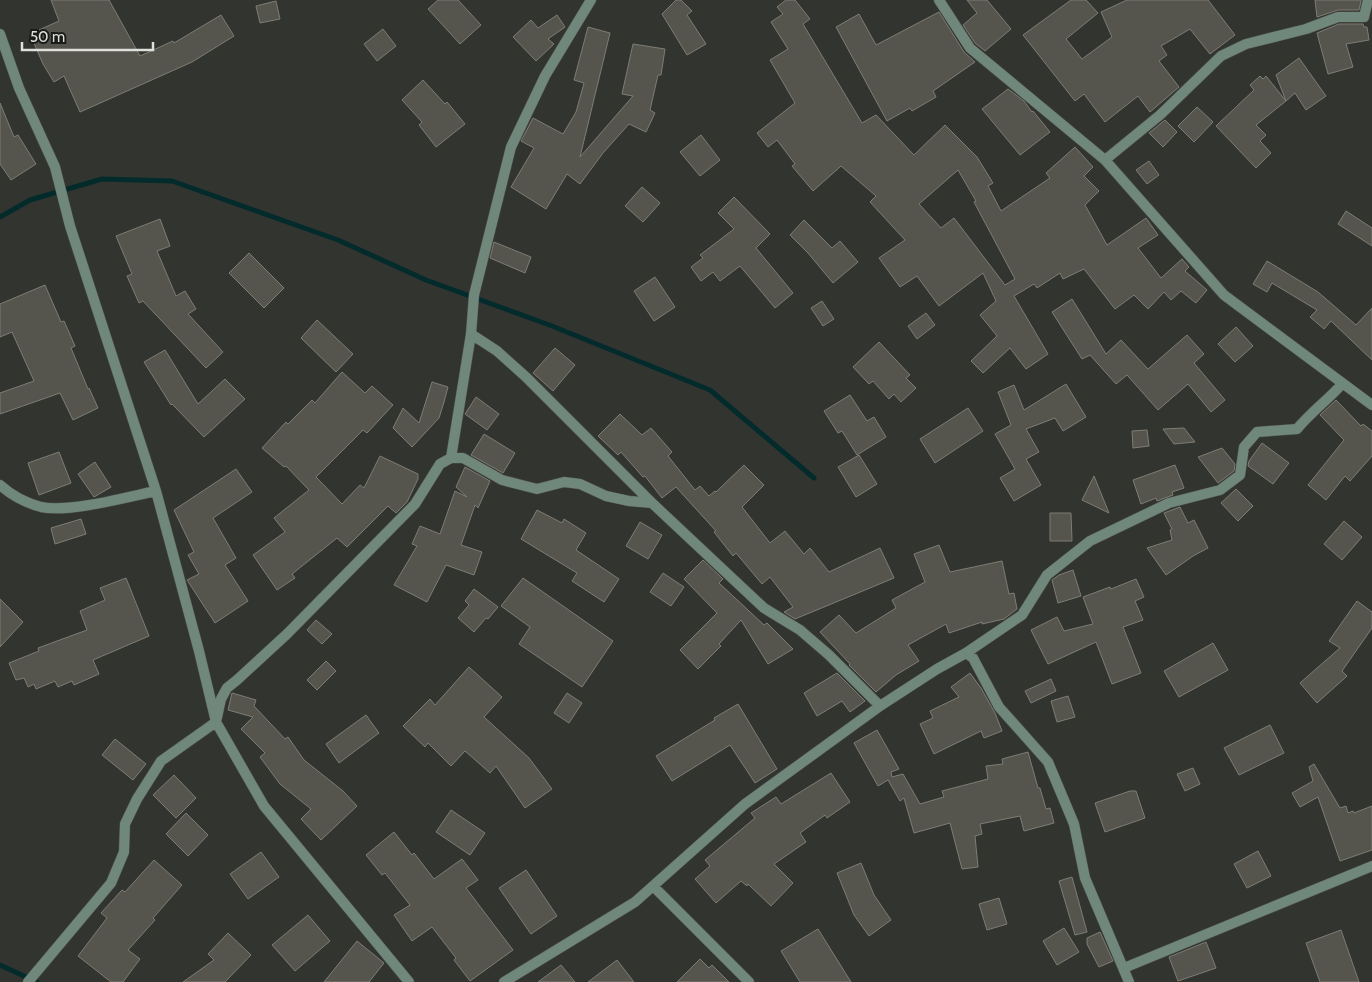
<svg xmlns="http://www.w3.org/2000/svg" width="1372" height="982" font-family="Cabin,sans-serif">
  <rect width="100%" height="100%" fill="#32352f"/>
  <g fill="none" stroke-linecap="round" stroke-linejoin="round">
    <!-- stream -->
    <path stroke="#042b2c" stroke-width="5" d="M0,217l30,-17 72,-21 70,2 166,59 88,40 126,46 158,64 104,88
      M0,965l37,17"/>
  </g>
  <!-- building -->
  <path fill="#55544d" stroke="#7e7d75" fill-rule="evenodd" d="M51,0h58l31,56 33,-15 1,2 47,-28 13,21 -42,26 -112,50 -16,-36 -10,6 -11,-18 -13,-30 29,-13z
    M438,0h20l23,25 -21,19 -32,-35z
    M676,0h5l11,11 -5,4 19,29 -19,11 -25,-41z
    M786,0h9l15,19 -7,5 59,99 14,-8 38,40 31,-30 32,32 16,26 -5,3 13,25 49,-33 -4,-5 29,-26 18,20 -9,9 15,15 -14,14 22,40 39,-27 12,17 -20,13 23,30 21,-19 7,8 -4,4 22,19 -11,13 -15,-12 -10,9 -7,-8 -16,17 -14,-14 -19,14 -31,-40 -21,10 -3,-6 -23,15 -3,-4 -20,12 34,58 -22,15 -16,-21 -27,25 -12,-12 26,-25 -17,-21 16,-14 -13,-28 -44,33 -22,-30 -17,11 -21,-29 26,-18 -35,-38 6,-6 -35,-30 -28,25 -21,-25 3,-2 -18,-24 -9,7 -11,-14 38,-30 -25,-43 18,-11 -17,-27 12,-8 -6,-7zM958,170l18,31 -2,1 41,77 -10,6 -51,-67 -13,10 -22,-24z
    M967,0h20l24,29 -26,22 -10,-8 -12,-18 14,-12z
    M1071,0h15l12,13 -32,26 16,20 30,-22 -11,-25 26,-12h81l27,35 -25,19 -20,-25 -29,17 6,9 -8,6 20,26 -29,25 -12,-16 -33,26 -21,-28 -9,7 -52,-66z
    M1315,0h46v1l-2,9h-21l-21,7z
    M276,1l4,18 -20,4 -4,-17z
    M939,12l25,40 11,10 -42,29 3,6 -24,14 -2,-3 -23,13 -51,-94 23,-13 17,31z
    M557,15l8,12 -17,12 6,5 -18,17 -23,-24 18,-17 7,8z
    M1339,24h24l1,3h3l2,13 -23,4 7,23 -25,7 -11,-41z
    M588,27l22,6 -30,124 53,-61 -11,-2 11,-50 32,5 -4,26h-3l-8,35 5,3 -9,19 -17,-8 -26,29 -23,31 -13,-10 -21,35 -35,-22 23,-39 -13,-7 12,-23 30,16 13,-22 8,-29 -10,-3z
    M383,29l13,17 -19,15 -13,-17z
    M1299,58l27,38 -20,14 -11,-17 -9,8 -10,-26z
    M1260,76l3,3 3,-3 20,25 -30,24 10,10 -6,6 11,12 -15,15 -40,-42 38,-36 -4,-5z
    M423,80l22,24 2,-2 18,22 -29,23 -17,-22 3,-3 -20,-22z
    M1008,89l16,12 8,11 1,-1 17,21 -30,23 -38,-46z
    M0,103l14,34 4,-2 18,29 -25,16 -11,-16z
    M1197,107l16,15 -19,20 -16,-16z
    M1165,120l12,12 -14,15 -14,-14z
    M701,135l19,25 -20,16 -20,-24z
    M1149,161l10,14 -12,9 -11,-14z
    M642,187l18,16 -17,19 -18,-16z
    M734,197l36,37 -14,14 37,45 -18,15 -35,-42 -20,15 -7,-9 -12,9 -10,-14 12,-9 -3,-3 34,-26 -16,-16z
    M1346,211l26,17v18l-34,-22z
    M160,219l10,27 -13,5 19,45 9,-5 11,18 -8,5 35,38 -17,16 -63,-67 -4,2 -12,-27 5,-2 -16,-38z
    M804,220l28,28 8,-7 18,21 -25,21 -25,-30 -18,-18z
    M494,242l37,15 -6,16 -35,-15z
    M249,253l35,35 -20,20 -35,-35z
    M1267,261l51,31 38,33 16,-17v52l-41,-39 -7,8 -14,-12 7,-7 -45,-27 -5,9 -14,-8z
    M655,277l20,30 -21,14 -20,-30z
    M45,285l16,37 3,-1 11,25 -4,2 17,41 1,-1 9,20 -25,12 -13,-27 -60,21v-21l34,-12 -22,-49 -12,5v-33z
    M1072,299l34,55 15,-14 27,29 39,-34 17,19 -10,9 31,37 -14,12 -23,-28 -30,26 -31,-35 -11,9 -26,-29 -8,4 -30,-47z
    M822,301l12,18 -11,7 -12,-18z
    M926,313l9,12 -18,14 -9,-13z
    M317,320l36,34 -17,18 -35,-34z
    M1236,327l17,19 -18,16 -17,-18z
    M879,342l31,33 -4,3 10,10 -15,14 -7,-8 -5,5 -16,-18 -4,3 -16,-17z
    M555,348l20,17 -22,26 -20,-18z
    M165,350l33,54 27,-25 20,20 -41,38 -32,-33 -1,1 -27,-43z
    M342,372l23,21 7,-7 21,19 -26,28 -4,-3 -47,47 26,27 18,-19 4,3 16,-32 38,18v5l-11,23 -11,11 -8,-7 -41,41 -10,-9 -45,36 3,4 -18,12 -24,-35 32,-23 -11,-14 35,-28 -23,-24 -2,1 -22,-19 24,-26 2,2 24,-24 3,3z
    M432,382l16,5 -4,15 -5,16 -27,29 -19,-19 10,-20 16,15z
    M1066,384l20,33 -23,14 -8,-13 -29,11 13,23 -13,7 15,26 -27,16 -14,-23 15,-9 -20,-35 16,-9 -13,-33 16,-7 10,25z
    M850,395l17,26 7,-4 12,20 -29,18 -15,-24 -4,2 -14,-22z
    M476,397l23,17 -12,16 -22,-16z
    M1336,400l25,26 2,-2 9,7v25l-22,25 -5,-5 -19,24 -18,-15 36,-45 -24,-25z
    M968,408l15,23 -48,32 -15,-24z
    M620,414l22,21 9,-7 21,24 -4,4 27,34 5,-4 9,10 6,-5 1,1 28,-27 20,20 -22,22 28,36 15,-12 19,23 6,-6 19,24 51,-24 14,30 -99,41 -11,-7 9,-5 -23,-30 -8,7 -26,-31 -3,3 -19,-24 2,-1 -40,-44 -14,11 -17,-22 -2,1 -22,-25 -3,3 -20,-19z
    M1184,428l11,14 -21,2 -11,-15z
    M1147,430l2,16 -16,2 -1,-17z
    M484,434l31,19 -12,20 -32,-18z
    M1262,443l27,20 -16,21 -25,-18 1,-5z
    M1222,448l13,16 -1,7 -16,12 -20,-26z
    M59,452l12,31 -32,12 -11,-32z
    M859,455l18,29 -21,13 -18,-30z
    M95,462l16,25 -17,10 -16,-23z
    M1175,465l9,23 -12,4 1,3 -16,6 -1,-3 -15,6 -8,-24z
    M465,467l25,14 -12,27 -3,-3 -14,40 21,7 -8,23 -28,-10 -19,37 -33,-17 23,-39 -5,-2 8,-18 20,8 15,-43 12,6 -11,-10z
    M236,469l16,23 -39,26 23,40 -11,7 23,36 -33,22 -28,-43 12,-6 -11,-19 6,-3 -20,-42z
    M1094,476l15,37 -27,-13z
    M1236,489l17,17 -15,15 -17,-18z
    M1180,507l8,16 6,-3 14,28 -15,8 -27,19 -19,-27 25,-8 -2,-10 2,-1 -8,-16z
    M537,510l25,13 2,-4 22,14 -10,17 43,29 -15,23 -32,-21 5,-8 -56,-34z
    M1050,513h21l1,28h-22z
    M81,519l5,15 -31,10 -4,-16z
    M1344,521l18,16 -20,23 -18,-16z
    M640,522l22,13 -14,24 -22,-13z
    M939,545l11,27 52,-11 7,33 5,-1 3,16 -13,10 -22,5v-2l-33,11 -3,-9 -38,21 11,16 -23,14 -20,17 -27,-27 1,-1 -30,-32 19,-17 17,18 40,-25 -4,-8 33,-18 -11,-28z
    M703,560l20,19 -4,4 45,42 3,-2 26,26 -25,15 -27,-44 -22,24 2,2 -23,23 -18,-19 37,-37 -33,-34z
    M1073,570l8,26 -23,7 -6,-23 7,-5z
    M663,573l21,14 -13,19 -21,-14z
    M126,578l23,58 -56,24 6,14 -25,11 -2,-4 -14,6 -3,-6 -19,8 -2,-5 -6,3 -4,-9 -8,2 -7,-17 30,-12 -1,-3 49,-18 -7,-19 25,-11 -5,-12z
    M523,578l90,63 -31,46 -63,-43 11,-17 -29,-21z
    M1136,579l8,18 -9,4 8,19 -20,7 18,46 -29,11 -16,-42 -48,22 -17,-34 26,-13 7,14 29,-7 -10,-27 27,-10 1,2z
    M474,589l24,18 -10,12 -2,-1 -12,14 -16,-14 11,-13 -4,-4z
    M0,599l23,23 -23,25z
    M1357,601l15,11v16l-30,43 5,5 -30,27 -17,-20 40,-35 -11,-7z
    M316,620l16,14 -10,10 -15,-14z
    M1213,643l15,27 -49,27 -15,-26z
    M326,661l10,10 -19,19 -10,-10z
    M469,667l33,30 -18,20 45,41 23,31 -27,19 -29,-42 -6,7 -25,-22 -14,15 -23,-23 -3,4 -22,-21 27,-27 5,6z
    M837,673l28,28 -15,11 -8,-11 -25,15 -13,-23z
    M970,673l11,15 14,25 7,18 -18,7 -3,-7 -47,23 -14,-30 13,-6 -3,-7 29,-14 -8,-10z
    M1051,679l5,12 -25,12 -6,-12z
    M232,693l24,7 -2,6 31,33 3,-2 16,23 39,31 14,15 -36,34 -20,-21 10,-10 -31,-25 -20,-27 5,-4 -24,-24 12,-12 -25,-7z
    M567,693l15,10 -13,20 -15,-10z
    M1068,696l7,21 -18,5 -6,-21z
    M738,704l39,65 -22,14 -25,-38 -58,36 -16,-25 59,-36 -1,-2z
    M366,715l13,18 -40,30 -13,-19z
    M1270,725l14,28 -45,22 -15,-27z
    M877,730l22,39 -8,3 1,5 11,-3 17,30 24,-7 -2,-6 46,-12 -2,-13 17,-2 -1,-5 26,-7 10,36h2l6,21 4,-1 4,15 -30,8 -4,-15 -40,8 2,10 -7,2 3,31 -16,2 -12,-46 -36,10 -10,-35 -4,3 -12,-21 -10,6 -24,-43z
    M115,739l31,25 -13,16 -31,-25z
    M1314,764l26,44 6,-2 2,7 5,-2 1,2 18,-7v44l-32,11 -22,-64 -18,10 -8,-14 21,-12 -4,-14z
    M1193,768l7,16 -15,7 -8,-17z
    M831,773l19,29 -23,16 -2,-3 -25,18 6,9 -32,22 19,19 -22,23 -23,-22 -1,2 -6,-5 -25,22 -21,-24 15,-13 -5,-6 50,-42 -4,-5 25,-16 5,7z
    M174,775l22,23 -20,20 -23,-23z
    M1130,791h6l9,27 -40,14 -10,-29z
    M451,810l34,23 -15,22 -34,-23z
    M186,813l22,22 -20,21 -22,-22z
    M394,832l18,23 2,-2 20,26 28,-20 16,21 -12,8 47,62 -43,31 -16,-21 2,-2 -24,-31 -20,14 -18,-26 16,-10 -25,-32 -3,2 -16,-20z
    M1258,851l13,25 -24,12 -13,-24z
    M261,852l18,25 -31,22 -18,-25z
    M154,860l28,25 -29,33 2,2 -27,30 12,9 -17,23h-12l-33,-26 29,-38 -6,-5 21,-23 3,2z
    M861,863l13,32 17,25 -22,16 -15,-21 -17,-42z
    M526,870l31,46 -26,18 -32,-46z
    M1072,877l15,55 -12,3 -16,-54z
    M999,898l8,26 -20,6 -8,-26z
    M308,915l22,26 -35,30 -23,-26z
    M1064,928l15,24 -22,13 -14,-24z
    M818,929l33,53h-51l-19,-31z
    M1341,930l18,52h-39l-14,-39z
    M1100,932l13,29 -14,6 -12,-23v-6z
    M228,933l23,22 -26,27h-42l31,-22 -6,-6z
    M357,941l27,22 -15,19h-45z
    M1206,942l10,26 -38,13 -9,-24z
    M700,959l9,9 3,-3 17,17h-52z
    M617,960l17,22h-46z
    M561,965l14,17h-37z"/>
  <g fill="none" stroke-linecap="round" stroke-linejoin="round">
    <!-- minor casing -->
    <g stroke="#4e504b" stroke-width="11">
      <path id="minor" d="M591,0l-46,76 -34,71 -37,148 -3,39 26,17 29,26 126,126 112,105 36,22 29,25 51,51
        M939,0l31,48 135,112 119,135 148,110
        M0,34l19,54 36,79 15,59 86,265 43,160 17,71 48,84 145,176
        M1105,160l55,-45 61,-59 25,-12 60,-15 32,-12h26l4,-17
        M451,458l20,-124
        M0,485c11,10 26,18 41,22 28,6 86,-10 115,-16
        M966,653l56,-38 25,-40 43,-34 79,-38 51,-13 20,-15 4,-28 13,-15 40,-3c14,-17 31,-29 45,-45
        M653,886l96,96
        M1124,968l248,-102
        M28,982l83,-99 13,-31 1,-28 12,-25 24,-38 55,-39 5,-23 6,-11 10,-8 50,-46 128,-130 25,-40 11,-6h12l39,22 35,9 27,-7 16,2 26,12 23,5 23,2
        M504,982l131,-80 110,-98 135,-98 57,-37 29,-16 7,5 26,49 49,55 26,62 11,54 44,104"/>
    </g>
    <!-- minor -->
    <use href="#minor" stroke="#70877c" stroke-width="10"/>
  </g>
  <!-- scale -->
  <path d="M22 42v8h131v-8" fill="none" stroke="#dee0dc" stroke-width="2.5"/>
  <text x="30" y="42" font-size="15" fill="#dee0dc" stroke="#1a1c19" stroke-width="4" paint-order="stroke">50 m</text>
</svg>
